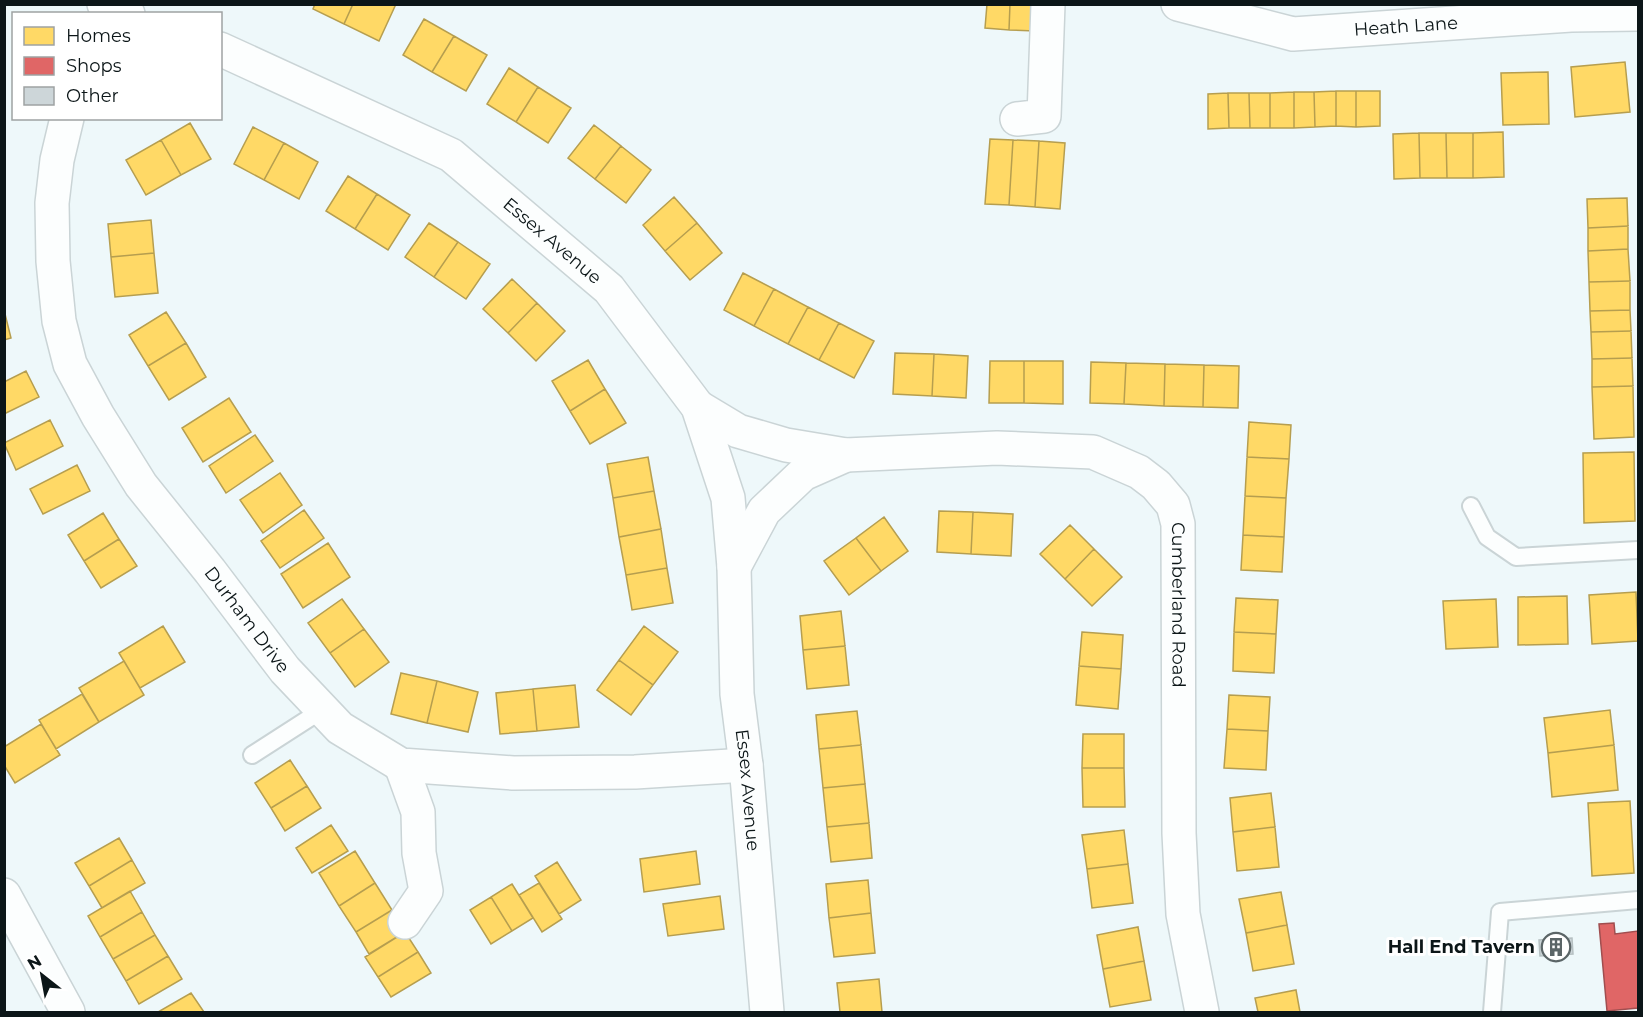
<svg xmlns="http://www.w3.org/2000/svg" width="1643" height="1017" font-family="Montserrat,sans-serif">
  <rect width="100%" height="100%" fill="#eef8fa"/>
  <!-- homes -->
  <path fill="#ffd966" stroke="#b69e4f" stroke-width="1.5" d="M315,4h38l-9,20 -31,-15z
    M353,4h43l-17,37 -35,-17z
    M987,4h23l-1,26 -24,-2z
    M1010,4h27l-2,27 -26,-1z
    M424,19l30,17 -22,36 -29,-17z
    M454,36l33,19 -21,36 -34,-19z
    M1625,62l5,50 -55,5 -4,-50z
    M509,68l29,19 -22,35 -29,-18z
    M1548,72l1,52 -46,1 -2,-52z
    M538,87l33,21 -23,35 -32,-21z
    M1336,91h20v36l-20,-1z
    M1336,91v35l-21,1 -1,-35z
    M1356,91h24v35l-24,1z
    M1294,92h20l1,35 -21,1z
    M1294,92v36h-24v-35z
    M1228,93h21l1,35h-21z
    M1228,93l1,35 -21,1v-35z
    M1249,93h21v35h-20z
    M190,123l21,36 -30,16 -20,-35z
    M594,125l27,21 -26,33 -27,-21z
    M253,127l31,16 -20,37 -30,-16z
    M1503,132l1,45 -31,1v-45z
    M1419,133l1,45 -26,1 -1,-45z
    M1419,133h27l1,45h-27z
    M1446,133h27v45h-26z
    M990,139l23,1 -4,65 -24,-1z
    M161,140l20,35 -35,20 -20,-35z
    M1013,140l26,1 -4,66 -26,-2z
    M1039,141l26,2 -5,66 -25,-2z
    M284,143l34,19 -19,37 -35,-19z
    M621,146l30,24 -25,33 -31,-24z
    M348,176l29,18 -22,35 -29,-18z
    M377,194l33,21 -22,35 -33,-21z
    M674,197l23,26 -32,28 -22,-26z
    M1627,198l1,28 -40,2 -1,-29z
    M151,220l3,33 -43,4 -3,-33z
    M429,223l29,19 -24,35 -29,-20z
    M697,223l25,30 -32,27 -25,-29z
    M1628,226v23l-40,2v-23z
    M458,242l32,22 -24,35 -32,-22z
    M1628,249l2,32 -41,1 -1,-31z
    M154,253l4,40 -43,4 -4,-40z
    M743,273l31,16 -20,37 -30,-16z
    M512,279l25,24 -29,30 -25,-24z
    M1630,281v29l-40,1 -1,-29z
    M774,289l34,18 -20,37 -34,-18z
    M537,303l28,28 -29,30 -28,-28z
    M808,307l31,16 -20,37 -31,-16z
    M4,310l7,28 -7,2z
    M1630,310l1,21 -40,1 -1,-21z
    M166,312l20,31 -38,23 -19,-31z
    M839,323l35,18 -20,37 -35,-18z
    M1631,331l1,27 -40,1 -1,-27z
    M186,343l20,34 -37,23 -21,-34z
    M895,353l39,1 -2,42 -39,-2z
    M934,354l34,2 -2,42 -34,-2z
    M1632,358l1,28 -41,1v-28z
    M588,360l17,29 -35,22 -18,-30z
    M990,361h34v42h-35z
    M1024,361h39v43l-39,-1z
    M1091,362l35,1 -2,41 -34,-1z
    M1126,363l39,1 -1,42 -40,-2z
    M1165,364l39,1 -1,42 -39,-1z
    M1204,365l35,1 -1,42 -35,-1z
    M26,371l13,26 -35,17v-32z
    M1633,386l1,51 -40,2 -2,-52z
    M605,389l21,34 -36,21 -20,-33z
    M229,398l22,34 -48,30 -21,-34z
    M50,420l13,26 -47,24 -12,-27z
    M1249,422l42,3 -2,34 -42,-2z
    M255,435l18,26 -47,32 -17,-27z
    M1634,452l1,69 -51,2 -1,-70z
    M648,457l6,34 -41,7 -6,-34z
    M1247,457l42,2 -3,39 -41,-2z
    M77,465l13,26 -47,23 -13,-25z
    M280,473l22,32 -39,28 -23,-33z
    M654,491l7,38 -42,8 -6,-39z
    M1245,496l41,2 -2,39 -41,-2z
    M304,510l20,28 -44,30 -19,-27z
    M939,511l34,1 -2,42 -34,-2z
    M973,512l40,2 -2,42 -40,-2z
    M103,513l16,26 -35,22 -16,-26z
    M884,517l24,34 -27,20 -25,-33z
    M1070,525l24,24 -29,30 -25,-25z
    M661,529l6,39 -41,7 -7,-38z
    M1243,535l41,2 -2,35 -41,-2z
    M856,538l25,33 -32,24 -25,-34z
    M119,539l18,27 -36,22 -17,-27z
    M328,543l22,34 -47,31 -22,-34z
    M1094,549l28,28 -30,29 -27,-27z
    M667,568l6,35 -41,7 -6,-35z
    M1636,592l2,49 -46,3 -3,-49z
    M1567,596l1,48 -50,1v-48z
    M1236,598l42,2 -2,34 -42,-2z
    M342,599l22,30 -34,24 -22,-30z
    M1496,599l2,48 -52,2 -3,-48z
    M841,611l4,35 -42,4 -3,-34z
    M163,626l22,36 -45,26 -21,-35z
    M644,626l34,26 -25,33 -34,-25z
    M364,629l25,33 -34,25 -25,-34z
    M1082,632l41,3 -2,34 -42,-3z
    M1234,632l42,2 -2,39 -41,-2z
    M845,646l4,39 -42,4 -4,-39z
    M619,660l34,25 -22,30 -34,-25z
    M124,661l20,34 -45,27 -20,-34z
    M1079,666l42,3 -3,40 -42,-4z
    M401,673l36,8 -10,42 -36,-9z
    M437,681l41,11 -10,40 -41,-9z
    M575,685l4,42 -42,4 -4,-42z
    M533,689l4,42 -37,3 -4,-41z
    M82,694l17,28 -43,27 -17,-29z
    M1229,695l41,2 -2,34 -41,-2z
    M1610,710l4,35 -66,8 -4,-35z
    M857,711l4,34 -42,4 -3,-34z
    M41,724l19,31 -45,28 -11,-18v-18z
    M1227,729l41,2 -2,39 -42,-2z
    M1083,734h41v34h-42z
    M861,745l4,39 -42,4 -4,-39z
    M1614,745l4,45 -66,7 -4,-44z
    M290,760l17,26 -36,22 -16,-25z
    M1082,768h42l1,39h-42z
    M865,784l4,39 -42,4 -4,-39z
    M307,786l14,22 -36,23 -14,-23z
    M1271,793l4,34 -42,5 -3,-34z
    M1630,801l4,72 -42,3 -4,-73z
    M869,823l3,35 -41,4 -4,-35z
    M331,825l17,26 -36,22 -16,-25z
    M1275,827l4,40 -42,4 -4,-39z
    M1124,830l4,34 -41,5 -5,-34z
    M119,838l13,22 -43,26 -14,-23z
    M355,851l20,32 -36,23 -20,-33z
    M696,851l4,33 -56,8 -4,-33z
    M132,860l13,23 -43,25 -13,-22z
    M557,862l24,38 -22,14 -24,-38z
    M1128,864l5,39 -41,5 -5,-39z
    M868,880l3,33 -42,5 -3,-34z
    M375,883l17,27 -36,22 -17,-26z
    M539,883l23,36 -20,13 -23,-37z
    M512,884l21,34 -21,13 -21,-34z
    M130,891l12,21 -42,25 -12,-21z
    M1281,892l6,33 -41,8 -7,-34z
    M720,896l4,33 -56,7 -5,-32z
    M491,897l21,34 -21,13 -21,-34z
    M392,910l13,22 -36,22 -13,-22z
    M142,912l13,23 -42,24 -13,-22z
    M871,913l4,40 -41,4 -5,-39z
    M1287,925l7,39 -41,7 -7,-38z
    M1138,927l6,34 -41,8 -6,-34z
    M405,932l13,20 -40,25 -13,-20z
    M155,935l13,21 -42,25 -13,-22z
    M418,952l13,21 -40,24 -13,-20z
    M168,956l14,23 -43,25 -13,-23z
    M1144,961l7,39 -41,7 -7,-38z
    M879,979l3,33h-42l-3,-29z
    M1296,990l4,22h-42l-3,-14z
    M191,993l13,19h-46z"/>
  <!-- shops -->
  <path fill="#e06666" stroke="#a04e4f" stroke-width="1.5" d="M1614,923l1,11 23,-3v77l-31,3 -8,-87z"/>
  <!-- building -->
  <path fill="#cdd6d9" stroke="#b6c0c2" stroke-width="1.5" d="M1572,938l1,16 -33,2 -1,-16z"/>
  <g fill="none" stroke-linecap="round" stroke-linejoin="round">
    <!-- service casing -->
    <g stroke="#cad4d6" stroke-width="20">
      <path id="service" d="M1471,506l16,31 29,20 122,-7
        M252,755l70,-45
        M1492,1012l8,-100 138,-12"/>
    </g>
    <!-- minor casing -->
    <g stroke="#cad4d6" stroke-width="36">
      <g id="minor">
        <path d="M104,4l24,10"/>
        <path id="s1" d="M220,49l231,106 158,134 89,118 30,91 6,69 3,127 9,71 21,247"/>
        <path id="s2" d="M67,118l-10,42 -5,43 1,58 6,60 11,43 28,52 43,69 69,86 75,99 55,58 61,37 112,8 122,-1 111,-7"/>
        <path d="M1017,119l27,-3 4,-112"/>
        <path id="s3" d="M698,407l40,24 48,14 60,10 151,-7 96,4 46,20 17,13 17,20 5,19 1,309 4,81 19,98"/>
        <path d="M734,567l30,-56 39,-37 43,-19"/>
        <path d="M401,765l17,47 1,41 7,38 -21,31"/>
        <path d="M4,895l64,117"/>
      </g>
    </g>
    <!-- tertiary casing -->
    <g stroke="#cad4d6" stroke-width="36">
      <g id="tertiary">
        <path id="s4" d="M1178,4l115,30 278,-19 67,-1"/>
      </g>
    </g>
    <!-- service -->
    <use href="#service" stroke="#fcfefe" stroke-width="16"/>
    <!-- minor -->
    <use href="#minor" stroke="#fcfefe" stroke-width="33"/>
    <!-- tertiary -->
    <use href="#tertiary" stroke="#fcfefe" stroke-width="33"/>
  </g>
  <!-- icons -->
  <defs>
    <g id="building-ring" transform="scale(1.5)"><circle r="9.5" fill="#fff" stroke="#5b6567" stroke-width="1.5"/><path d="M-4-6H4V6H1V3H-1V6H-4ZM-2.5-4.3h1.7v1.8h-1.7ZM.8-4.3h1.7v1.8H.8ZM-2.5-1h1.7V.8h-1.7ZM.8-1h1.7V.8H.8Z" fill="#5b6567"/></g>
  </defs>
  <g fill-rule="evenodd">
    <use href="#building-ring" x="1556" y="947"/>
  </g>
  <g text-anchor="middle" stroke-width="6" stroke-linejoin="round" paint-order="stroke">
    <!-- street labels -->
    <g font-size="18" fill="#0c1618" stroke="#fff">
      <text dy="6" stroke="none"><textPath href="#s4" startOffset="232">Heath Lane</textPath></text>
      <text dy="6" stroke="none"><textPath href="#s1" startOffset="387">Essex Avenue</textPath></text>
      <text dy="6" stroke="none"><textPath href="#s3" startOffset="603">Cumberland Road</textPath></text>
      <text dy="6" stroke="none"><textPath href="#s2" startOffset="561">Durham Drive</textPath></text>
      <text dy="6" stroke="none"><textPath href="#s1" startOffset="998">Essex Avenue</textPath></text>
    </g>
    <!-- poi labels -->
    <g font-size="18" font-weight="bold" fill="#0c1618" stroke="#fff" text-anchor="end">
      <text x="1535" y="953">Hall End Tavern</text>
    </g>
  </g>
  <!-- border -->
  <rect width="1643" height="1017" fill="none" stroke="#0c1618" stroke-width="12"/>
  <!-- legend -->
  <rect x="12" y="12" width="210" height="108" fill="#ffffff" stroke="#9ea2a3" stroke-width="1.5"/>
  <rect x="24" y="27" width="30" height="18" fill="#ffd966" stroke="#9ea2a3" stroke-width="1.5"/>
  <text x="66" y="42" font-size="18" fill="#0c1618">Homes</text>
  <rect x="24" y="57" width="30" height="18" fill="#e06666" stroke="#9ea2a3" stroke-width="1.5"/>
  <text x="66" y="72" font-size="18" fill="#0c1618">Shops</text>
  <rect x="24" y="87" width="30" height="18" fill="#cdd6d9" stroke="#9ea2a3" stroke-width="1.5"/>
  <text x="66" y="102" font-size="18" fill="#0c1618">Other</text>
  <!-- north arrow -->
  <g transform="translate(42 975) rotate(329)" stroke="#ffffff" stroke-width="4.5" paint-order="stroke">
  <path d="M0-4.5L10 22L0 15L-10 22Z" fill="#0c1618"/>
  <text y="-9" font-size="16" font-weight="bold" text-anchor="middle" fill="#0c1618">N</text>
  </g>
</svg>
